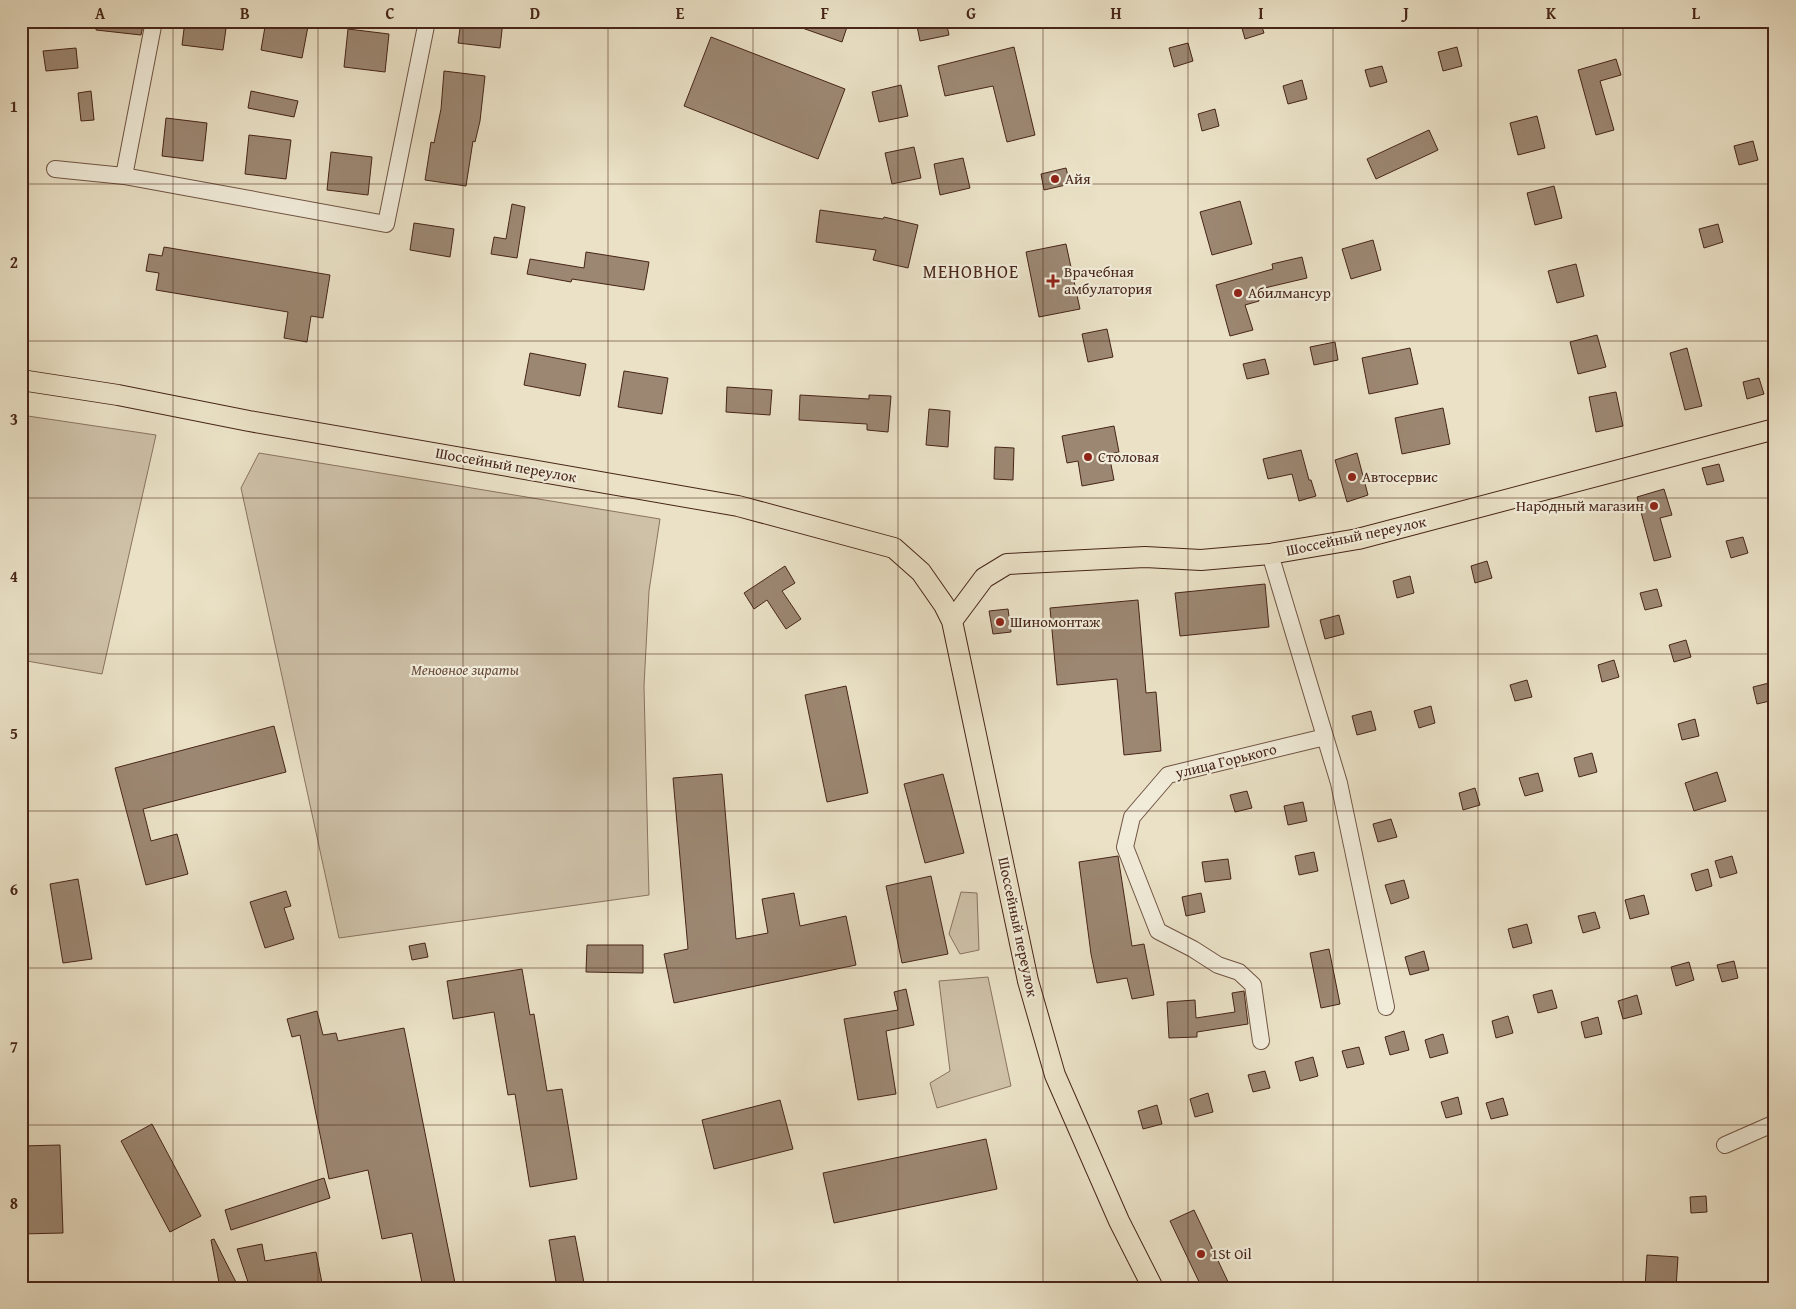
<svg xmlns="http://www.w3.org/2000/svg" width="1796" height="1309" font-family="'Gentium Book Plus',serif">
  <rect width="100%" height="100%" fill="#eae1c6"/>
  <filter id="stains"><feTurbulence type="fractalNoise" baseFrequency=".004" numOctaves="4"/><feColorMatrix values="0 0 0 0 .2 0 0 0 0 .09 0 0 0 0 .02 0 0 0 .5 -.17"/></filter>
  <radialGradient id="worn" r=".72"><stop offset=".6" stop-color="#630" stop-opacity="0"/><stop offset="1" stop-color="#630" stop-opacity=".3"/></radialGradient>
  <!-- green -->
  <path fill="#cec1a8" stroke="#8a7360" d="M21,415l135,20 -54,239 -81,-14z
    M259,453l401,66 -11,72 -5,95 5,209 -310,43 -98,-450z
    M961,892l16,1 2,57 -19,4 -11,-20z
    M988,977l23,109 -74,22 -7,-25 20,-12 -11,-90z"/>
  <!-- building -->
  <path fill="#9c8772" stroke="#472518" d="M97,21h47l-3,14 -45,-5z
    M185,21h42l-4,29 -41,-5z
    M266,21h43l-7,37 -41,-8z
    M461,21h42l-3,27 -42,-5z
    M788,21h61l-7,21 -54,-19z
    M916,21h30l3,14 -29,6z
    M1240,21h20l4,12 -19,6z
    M348,29l41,5 -4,38 -41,-5z
    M711,37l134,52 -27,70 -134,-53z
    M1188,43l5,18 -19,6 -5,-19z
    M1014,47l21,88 -28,7 -14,-56 -48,10 -7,-30z
    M1457,47l5,19 -19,5 -5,-19z
    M76,48l2,20 -32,3 -3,-20z
    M1616,59l5,16 -21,6 14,49 -18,5 -18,-65z
    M1382,66l5,16 -17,5 -5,-17z
    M444,71l41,5 -5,45 -5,21 -2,-1 -7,45 -41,-6 6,-38 3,1 7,-34z
    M1302,80l5,19 -19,5 -5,-18z
    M901,85l7,31 -29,6 -7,-30z
    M91,91l3,29 -13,1 -3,-28z
    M251,91l47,10 -4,16 -46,-9z
    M1215,109l4,17 -17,5 -4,-17z
    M1537,116l8,32 -27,7 -8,-32z
    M166,118l41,5 -4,38 -41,-5z
    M1429,130l9,20 -62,29 -9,-20z
    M249,135l42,5 -5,39 -41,-5z
    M1753,141l5,19 -19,5 -5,-19z
    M914,147l7,31 -29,6 -7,-31z
    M331,152l41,5 -4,38 -41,-5z
    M963,158l7,30 -30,7 -6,-31z
    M1066,168l4,16 -26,6 -3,-16z
    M1554,186l8,32 -27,7 -8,-32z
    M1240,201l12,43 -40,11 -12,-43z
    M512,204l13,3 -8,51 -26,-4 3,-17 12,2z
    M820,210l63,9 1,-2 34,8 -10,43 -35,-8 3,-10 -60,-8z
    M414,223l40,6 -4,28 -40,-7z
    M1718,224l5,18 -19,6 -5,-19z
    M1373,240l8,30 -30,9 -9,-30z
    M1066,244l14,65 -41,8 -13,-65z
    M164,247l166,28 -7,43 -12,-2 -4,26 -23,-4 4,-26 -132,-22 3,-17 -13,-2 3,-17 13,2z
    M586,252l63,10 -5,28 -72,-11 -1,3 -44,-8 3,-15 54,9z
    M1302,257l5,21 -51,12 3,11 -14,4 8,25 -23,6 -14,-51 57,-16 -1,-5z
    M1576,264l8,32 -27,7 -9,-32z
    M1107,329l6,28 -25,5 -6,-28z
    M1597,335l9,32 -28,7 -8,-32z
    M1335,342l3,18 -24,5 -4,-18z
    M1410,348l8,36 -49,10 -7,-36z
    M1687,348l15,58 -17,4 -15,-57z
    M530,353l56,11 -6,32 -56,-11z
    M1265,359l4,15 -22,5 -4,-15z
    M624,371l44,7 -6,36 -44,-7z
    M1759,378l5,16 -17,5 -4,-17z
    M727,387l45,3 -2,25 -44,-3z
    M1616,392l7,34 -27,6 -7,-35z
    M800,395l69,4v-4l22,1 -3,36 -21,-2v-6l-68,-4z
    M1443,408l7,36 -48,10 -7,-36z
    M929,409l21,2 -2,36 -22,-2z
    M1114,426l5,26 -10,2 5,26 -32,6 -4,-25 -11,2 -5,-27z
    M995,447l19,1 -1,32 -19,-1z
    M1301,450l8,30h2l5,16 -17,5 -7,-27 -24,5 -5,-20z
    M1357,453l11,42 -21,7 -12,-42z
    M1719,464l5,17 -17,4 -5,-17z
    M1664,489l8,26 -12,3 11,39 -17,4 -17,-64z
    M1743,537l5,16 -17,5 -5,-17z
    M1487,561l5,17 -17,5 -4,-17z
    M785,566l10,17 -13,8 19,28 -15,10 -19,-29 -13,9 -10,-16z
    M1410,576l4,17 -17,5 -4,-17z
    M1265,584l4,43 -89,9 -5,-43z
    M1657,589l5,17 -17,4 -5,-17z
    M1138,600l8,93 10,-1 5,59 -37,4 -7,-76 -60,6 -7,-77z
    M1008,609l3,23 -18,2 -4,-23z
    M1339,615l5,19 -19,5 -5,-19z
    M1686,640l5,17 -17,5 -5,-17z
    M1614,660l5,17 -17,5 -4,-17z
    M1527,680l5,17 -17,4 -5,-16z
    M1769,683l5,17 -17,4 -4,-17z
    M846,686l22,107 -41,9 -22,-107z
    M1431,706l4,17 -16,5 -5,-17z
    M1371,711l5,19 -19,5 -5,-19z
    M1695,719l4,17 -17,4 -4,-16z
    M274,726l12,46 -143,37 8,32 26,-7 11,40 -42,11 -31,-117z
    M1592,753l5,19 -18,5 -5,-19z
    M1717,772l9,29 -32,10 -9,-28z
    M1538,773l5,18 -18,5 -6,-18z
    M722,774l14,165 32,-6 -6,-34 32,-6 6,33 46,-10 10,49 -182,38 -10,-49 24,-5 -15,-171z
    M943,774l21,79 -39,10 -21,-79z
    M1475,788l5,17 -17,5 -4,-17z
    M1247,791l5,17 -17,4 -5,-17z
    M1303,802l4,19 -19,4 -4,-19z
    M1391,819l6,18 -19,5 -5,-18z
    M1314,852l4,19 -19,4 -4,-19z
    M1118,856l14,90 12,-2 10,51 -22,4 -5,-21 -30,5 -6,-29 -12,-92z
    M1732,856l5,17 -17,5 -5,-17z
    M1228,859l3,20 -26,3 -3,-20z
    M1708,869l4,17 -16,5 -5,-17z
    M931,876l17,78 -46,9 -16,-77z
    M78,879l14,80 -29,4 -13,-79z
    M1404,880l5,18 -18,6 -6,-19z
    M286,891l5,15 -7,2 10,31 -29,9 -15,-46z
    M1201,893l4,19 -19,4 -4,-19z
    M1644,895l5,19 -19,5 -5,-19z
    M1595,912l5,16 -17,5 -5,-17z
    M1527,924l5,19 -19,5 -5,-19z
    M425,943l3,14 -16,3 -3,-14z
    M587,945h56v28l-57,-1z
    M1329,949l11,55 -19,4 -11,-55z
    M1424,951l5,19 -19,5 -5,-18z
    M1734,961l4,17 -16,4 -5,-17z
    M1689,962l5,18 -18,6 -5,-19z
    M522,969l8,46 4,-1 13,77 15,-2 15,90 -47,8 -15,-93 -7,1 -14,-83 -41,7 -6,-38z
    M906,989l8,36 -28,6 10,63 -38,6 -14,-81 54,-9 -4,-18z
    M1552,990l5,18 -19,5 -5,-18z
    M1244,991l4,33 -51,8v5l-28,1 -2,-36 28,-2 1,18 39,-6 -3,-19z
    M1637,995l5,19 -19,5 -5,-18z
    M317,1011l6,24 13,-2 2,8 66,-13 52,260h-33l-11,-55 -30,6 -14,-69 -39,9 -29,-144 -8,2 -5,-18z
    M1508,1016l5,17 -17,5 -4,-17z
    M1598,1017l4,17 -17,4 -4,-16z
    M1404,1031l5,19 -19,5 -5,-18z
    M1443,1034l5,19 -18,5 -5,-18z
    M1359,1047l5,17 -17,4 -5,-17z
    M1313,1057l5,19 -18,5 -5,-19z
    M1265,1071l5,17 -17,4 -5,-17z
    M1208,1093l5,19 -18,5 -5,-18z
    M1458,1097l4,17 -16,4 -5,-16z
    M1503,1098l5,17 -17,4 -5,-16z
    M780,1100l13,49 -79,20 -12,-49z
    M1157,1105l5,19 -19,5 -5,-18z
    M152,1124l49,92 -31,16 -49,-91z
    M986,1139l11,50 -163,34 -11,-50z
    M60,1145l3,88 -42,1v-88z
    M324,1178l6,20 -99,32 -6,-20z
    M1706,1196l1,16 -16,1 -1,-16z
    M1194,1210l37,78h-29l-32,-67z
    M575,1236l10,52h-28l-8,-48z
    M214,1239l25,49h-19l-9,-48z
    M262,1244l3,17 51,-9 7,36h-40l-2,-6 -31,6 -13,-39z
    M1647,1255l31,2 -2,31h-31z"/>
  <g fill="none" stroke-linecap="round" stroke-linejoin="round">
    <!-- minor casing -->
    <g stroke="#705444" stroke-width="18">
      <path id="minor" d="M55,169l69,7 262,48 41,-203
        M124,176l30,-155
        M1270,554l69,229 47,224
        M1261,1041l-8,-56 -14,-13 -21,-7 -25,-16 -35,-18 -33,-84 7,-30 36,-42 157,-38
        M1725,1145l50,-22"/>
    </g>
    <!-- major casing -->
    <g stroke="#472518" stroke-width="22">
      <path id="major" d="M21,380l97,15 131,26 489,85 156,42 27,24 23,33 8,16 76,360 27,94 64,146 34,67
        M952,621l32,-43 23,-14 138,-7 56,3 69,-6 88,-15 417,-110"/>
    </g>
    <!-- minor -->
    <use href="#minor" stroke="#f1ecda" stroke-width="16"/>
    <!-- major -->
    <use href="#major" stroke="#eae1c6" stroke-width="20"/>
  </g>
  <!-- grid -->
  <path fill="none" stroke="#472518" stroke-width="1" stroke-opacity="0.55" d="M173,21v1267M318,21v1267M463,21v1267M608,21v1267M753,21v1267M898,21v1267M1043,21v1267M1188,21v1267M1333,21v1267M1478,21v1267M1623,21v1267M21,184h1754M21,341h1754M21,498h1754M21,654h1754M21,811h1754M21,968h1754M21,1125h1754"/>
  <!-- markers -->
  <g fill="#8f2418" stroke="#f1ecda" stroke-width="2">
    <circle cx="1055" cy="179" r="5"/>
    <path d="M1050.5 273.5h5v5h5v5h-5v5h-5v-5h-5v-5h5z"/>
    <circle cx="1238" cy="293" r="5"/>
    <circle cx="1088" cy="457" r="5"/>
    <circle cx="1352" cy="477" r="5"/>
    <circle cx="1654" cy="506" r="5"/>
    <circle cx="1000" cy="622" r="5"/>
    <circle cx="1201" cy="1254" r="5"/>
  </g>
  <g text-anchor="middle" stroke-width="4.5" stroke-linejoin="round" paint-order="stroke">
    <!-- poi labels -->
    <g font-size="15" fill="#472518" stroke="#f1ecda" text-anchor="start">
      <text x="1065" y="184">Айя</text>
      <text x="1064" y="277">Врачебная<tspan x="1064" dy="17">амбулатория</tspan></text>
      <text x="1248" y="298">Абилмансур</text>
      <text x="1098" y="462">Столовая</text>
      <text x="1362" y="482">Автосервис</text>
      <text x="1644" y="511" text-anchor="end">Народный магазин</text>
      <text x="1010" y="627">Шиномонтаж</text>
      <text x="1211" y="1259">1St Oil</text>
    </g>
    <!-- street labels -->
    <g font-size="15" fill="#472518" stroke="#f1ecda">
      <text transform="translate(506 465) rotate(10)" y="5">Шоссейный переулок</text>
      <text transform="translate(1356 536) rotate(-12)" y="5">Шоссейный переулок</text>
      <text transform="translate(1226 761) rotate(-14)" y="5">улица Горького</text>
      <text transform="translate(1018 927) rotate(78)" y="5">Шоссейный переулок</text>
    </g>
    <!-- park labels -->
    <g font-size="15" font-style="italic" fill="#694c3c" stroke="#f1ecda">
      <text x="465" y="675">Меновное зираты</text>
    </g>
    <!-- quarter labels -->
    <g font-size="18" letter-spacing="1" fill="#472518" stroke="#f1ecda">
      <text x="971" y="278">МЕНОВНОЕ</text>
    </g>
  </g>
  <!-- margin -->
  <rect width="1796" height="1309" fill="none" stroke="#eae1c6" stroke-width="55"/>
  <rect x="28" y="28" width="1740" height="1254" fill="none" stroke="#472518" stroke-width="2"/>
  <g font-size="16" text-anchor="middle" font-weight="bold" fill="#472518">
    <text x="100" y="19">A</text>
    <text x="245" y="19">B</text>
    <text x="390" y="19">C</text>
    <text x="535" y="19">D</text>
    <text x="680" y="19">E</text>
    <text x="825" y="19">F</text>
    <text x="971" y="19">G</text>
    <text x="1116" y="19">H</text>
    <text x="1261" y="19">I</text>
    <text x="1406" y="19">J</text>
    <text x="1551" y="19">K</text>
    <text x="1696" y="19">L</text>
    <text x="14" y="112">1</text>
    <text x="14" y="268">2</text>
    <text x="14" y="425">3</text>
    <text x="14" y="582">4</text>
    <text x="14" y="739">5</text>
    <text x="14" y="895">6</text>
    <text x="14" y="1052">7</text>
    <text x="14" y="1209">8</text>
  </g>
  <rect width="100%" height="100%" filter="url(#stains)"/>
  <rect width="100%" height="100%" fill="url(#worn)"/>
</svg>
